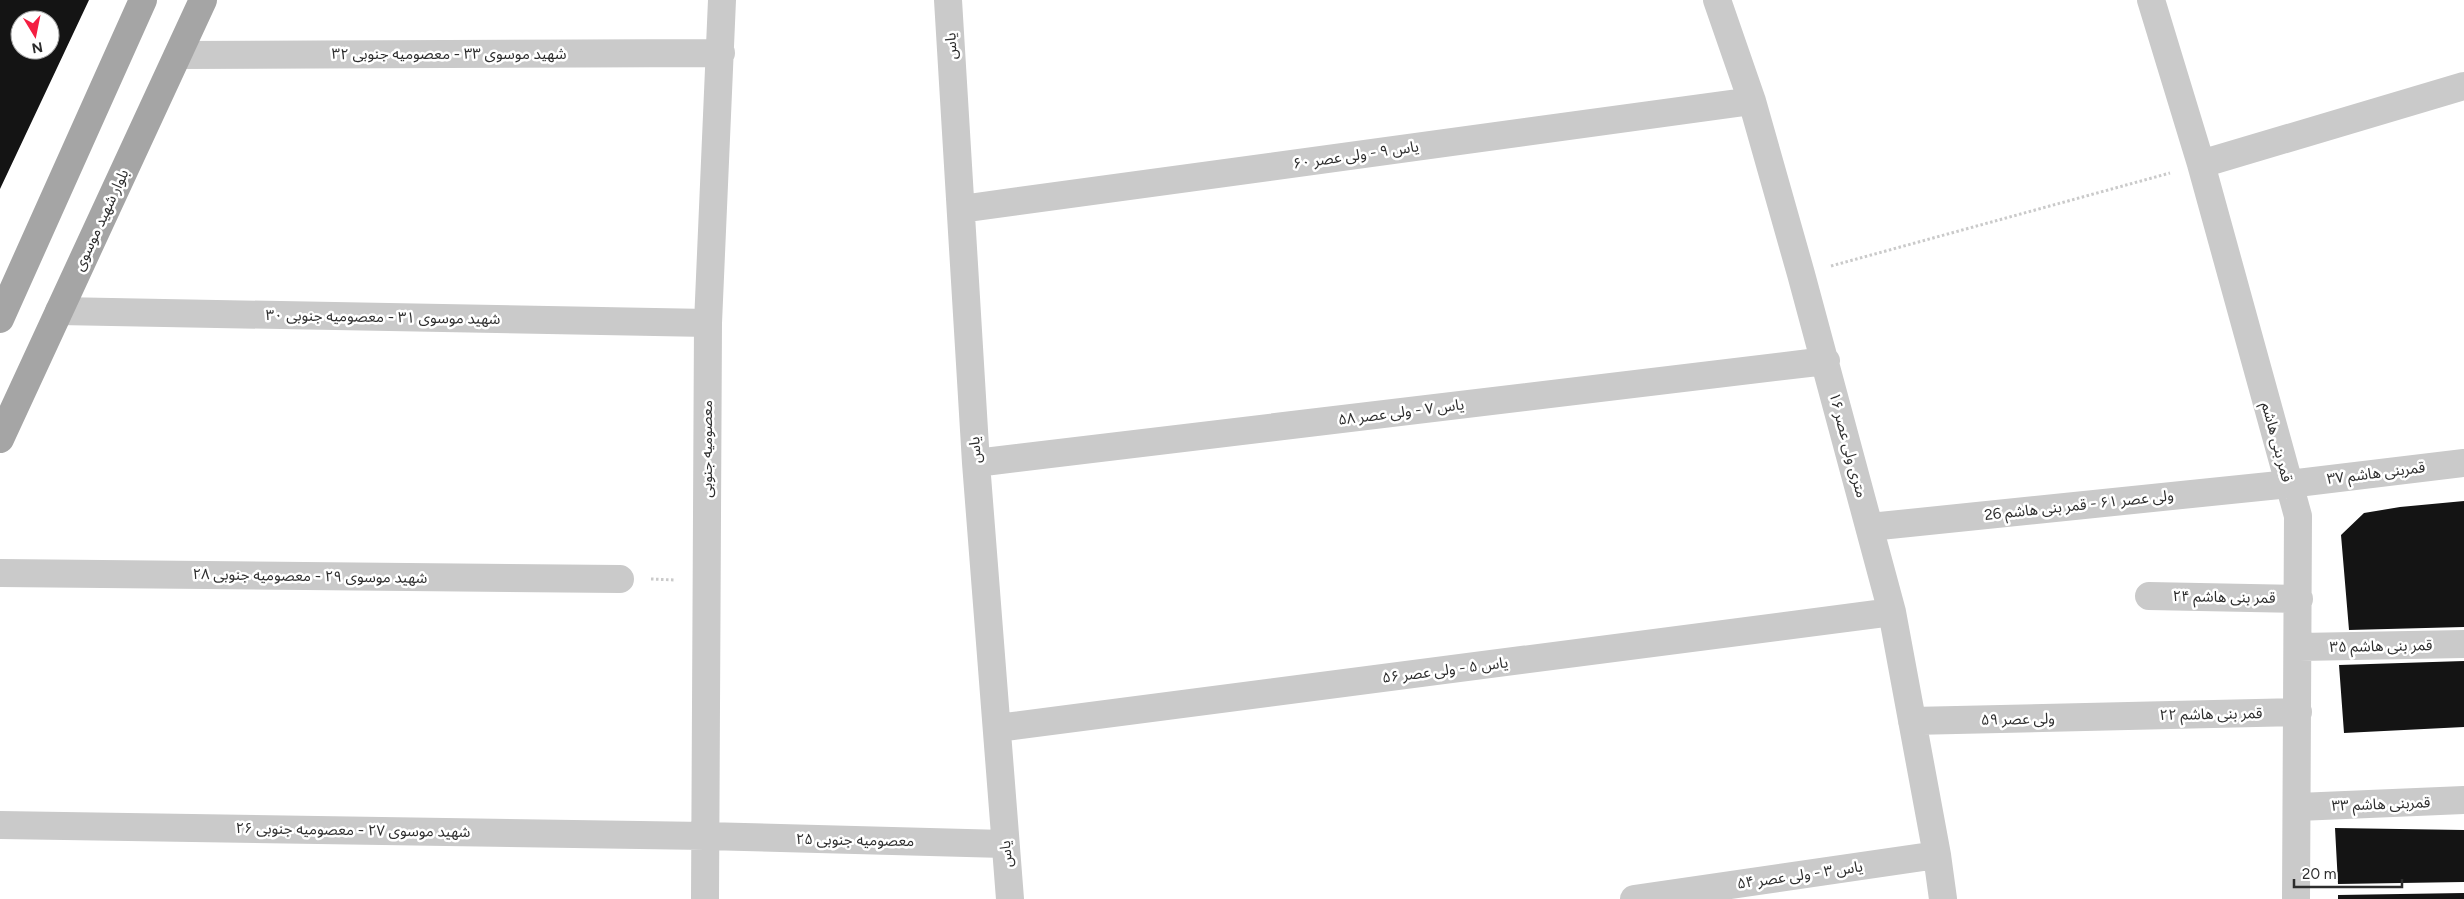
<svg xmlns="http://www.w3.org/2000/svg" width="2464" height="899" font-family="Figtree,'Noto Sans Arabic',sans-serif">
  <rect width="100%" height="100%" fill="#fff"/>
  <!-- building -->
  <path fill="#141414" fill-rule="evenodd" d="M0,0h89l-89,189zM20,20h30v30h-30z
    M2464,501v126l-115,3 -8,-95 23,-22 36,-6z
    M2464,661v66l-120,6 -5,-68z
    M2335,828l129,2v52l-126,2z
    M2464,893v6h-126v-4z"/>
  <g fill="none" stroke-linecap="round" stroke-linejoin="round">
    <!-- path -->
    <path stroke="#cacaca" stroke-width="3" stroke-dasharray="2.5 2.5" stroke-linecap="butt" d="M1831,266l339,-93
      M651,579l24,1"/>
    <!-- minor -->
    <path stroke="#cacaca" stroke-width="28" d="M948,0l28,463 34,436
      M1717,0l35,101 49,173 91,338 45,243 6,44
      M2151,0l50,164 97,352 -2,383
      M178,55l543,-2
      M2201,164l263,-78
      M961,209l791,-108
      M59,311l649,12
      M976,463l850,-102
      M1870,527l419,-43 175,-21
      M0,573l620,6
      M2149,596l150,3
      M2299,647l165,-3
      M1912,721l386,-9
      M998,728l894,-116
      M2298,807l166,-7
      M0,825l705,11 299,8
      M705,899l3,-576 14,-323
      M1634,899l303,-44"/>
    <!-- major -->
    <path stroke="#a5a5a5" stroke-width="28" d="M0,319l143,-319
      M0,439l203,-439"/>
  </g>
  <g text-anchor="middle" stroke-width="5" stroke-linejoin="round" paint-order="stroke">
    <!-- street labels -->
    <g font-size="15" fill="#2d2d2d" stroke="#fff">
      <text transform="translate(951 46) rotate(-93)" y="5">یاس</text>
      <text x="449" y="59">شهید موسوی ۳۳ - معصومیه جنوبی ۳۲</text>
      <text transform="translate(1356 155) rotate(-8)" y="5">یاس ۹ - ولی عصر ۶۰</text>
      <text transform="translate(101 220) rotate(-65)" y="5">بلوار شهید موسوی</text>
      <text transform="translate(383 317) rotate(1)" y="5">شهید موسوی ۳۱ - معصومیه جنوبی ۳۰</text>
      <text transform="translate(1401 412) rotate(-7)" y="5">یاس ۷ - ولی عصر ۵۸</text>
      <text transform="translate(2277 442) rotate(75)" y="5">قمر بنی هاشم</text>
      <text transform="translate(1848 445) rotate(75)" y="5">۱۶ متری ولی عصر</text>
      <text transform="translate(707 449) rotate(-90)" y="5">معصومیه جنوبی</text>
      <text transform="translate(975 450) rotate(-94)" y="5">یاس</text>
      <text transform="translate(2376 473) rotate(-7)" y="5">قمربنی هاشم ۳۷</text>
      <text transform="translate(2079 505) rotate(-6)" y="5">ولی عصر ۶۱ - قمر بنی هاشم 26</text>
      <text transform="translate(310 576) rotate(1)" y="5">شهید موسوی ۲۹ - معصومیه جنوبی ۲۸</text>
      <text transform="translate(2224 597) rotate(1)" y="5">قمر بنی هاشم ۲۴</text>
      <text transform="translate(2381 646) rotate(-1)" y="5">قمر بنی هاشم ۳۵</text>
      <text transform="translate(1445 670) rotate(-7)" y="5">یاس ۵ - ولی عصر ۵۶</text>
      <text transform="translate(2211 714) rotate(-1)" y="5">قمر بنی هاشم ۲۲</text>
      <text transform="translate(2018 719) rotate(-1)" y="5">ولی عصر ۵۹</text>
      <text transform="translate(2381 804) rotate(-2)" y="5">قمربنی هاشم ۳۳</text>
      <text transform="translate(353 830) rotate(1)" y="5">شهید موسوی ۲۷ - معصومیه جنوبی ۲۶</text>
      <text transform="translate(855 840) rotate(1)" y="5">معصومیه جنوبی ۲۵</text>
      <text transform="translate(1006 854) rotate(-95)" y="5">یاس</text>
      <text transform="translate(1800 875) rotate(-8)" y="5">یاس ۳ - ولی عصر ۵۴</text>
    </g>
  </g>
  <!-- north arrow -->
  <g transform="translate(35 35) rotate(170)"><circle r="24" fill="#ffffff" stroke="#ababab"/>
  <path d="M0-4L9 19L0 12L-9 19Z" fill="#f41e41"/>
  <text y="-8" font-size="14" font-weight="bold" text-anchor="middle" fill="#2d2d2d">N</text>
  </g>
  <!-- scale -->
  <path d="M2294 879v8h108v-8" fill="none" stroke="#2d2d2d" stroke-width="2.5"/>
  <text x="2302" y="879" font-size="15" fill="#2d2d2d" stroke="#ffffff" stroke-width="4" paint-order="stroke">20 m</text>
</svg>
